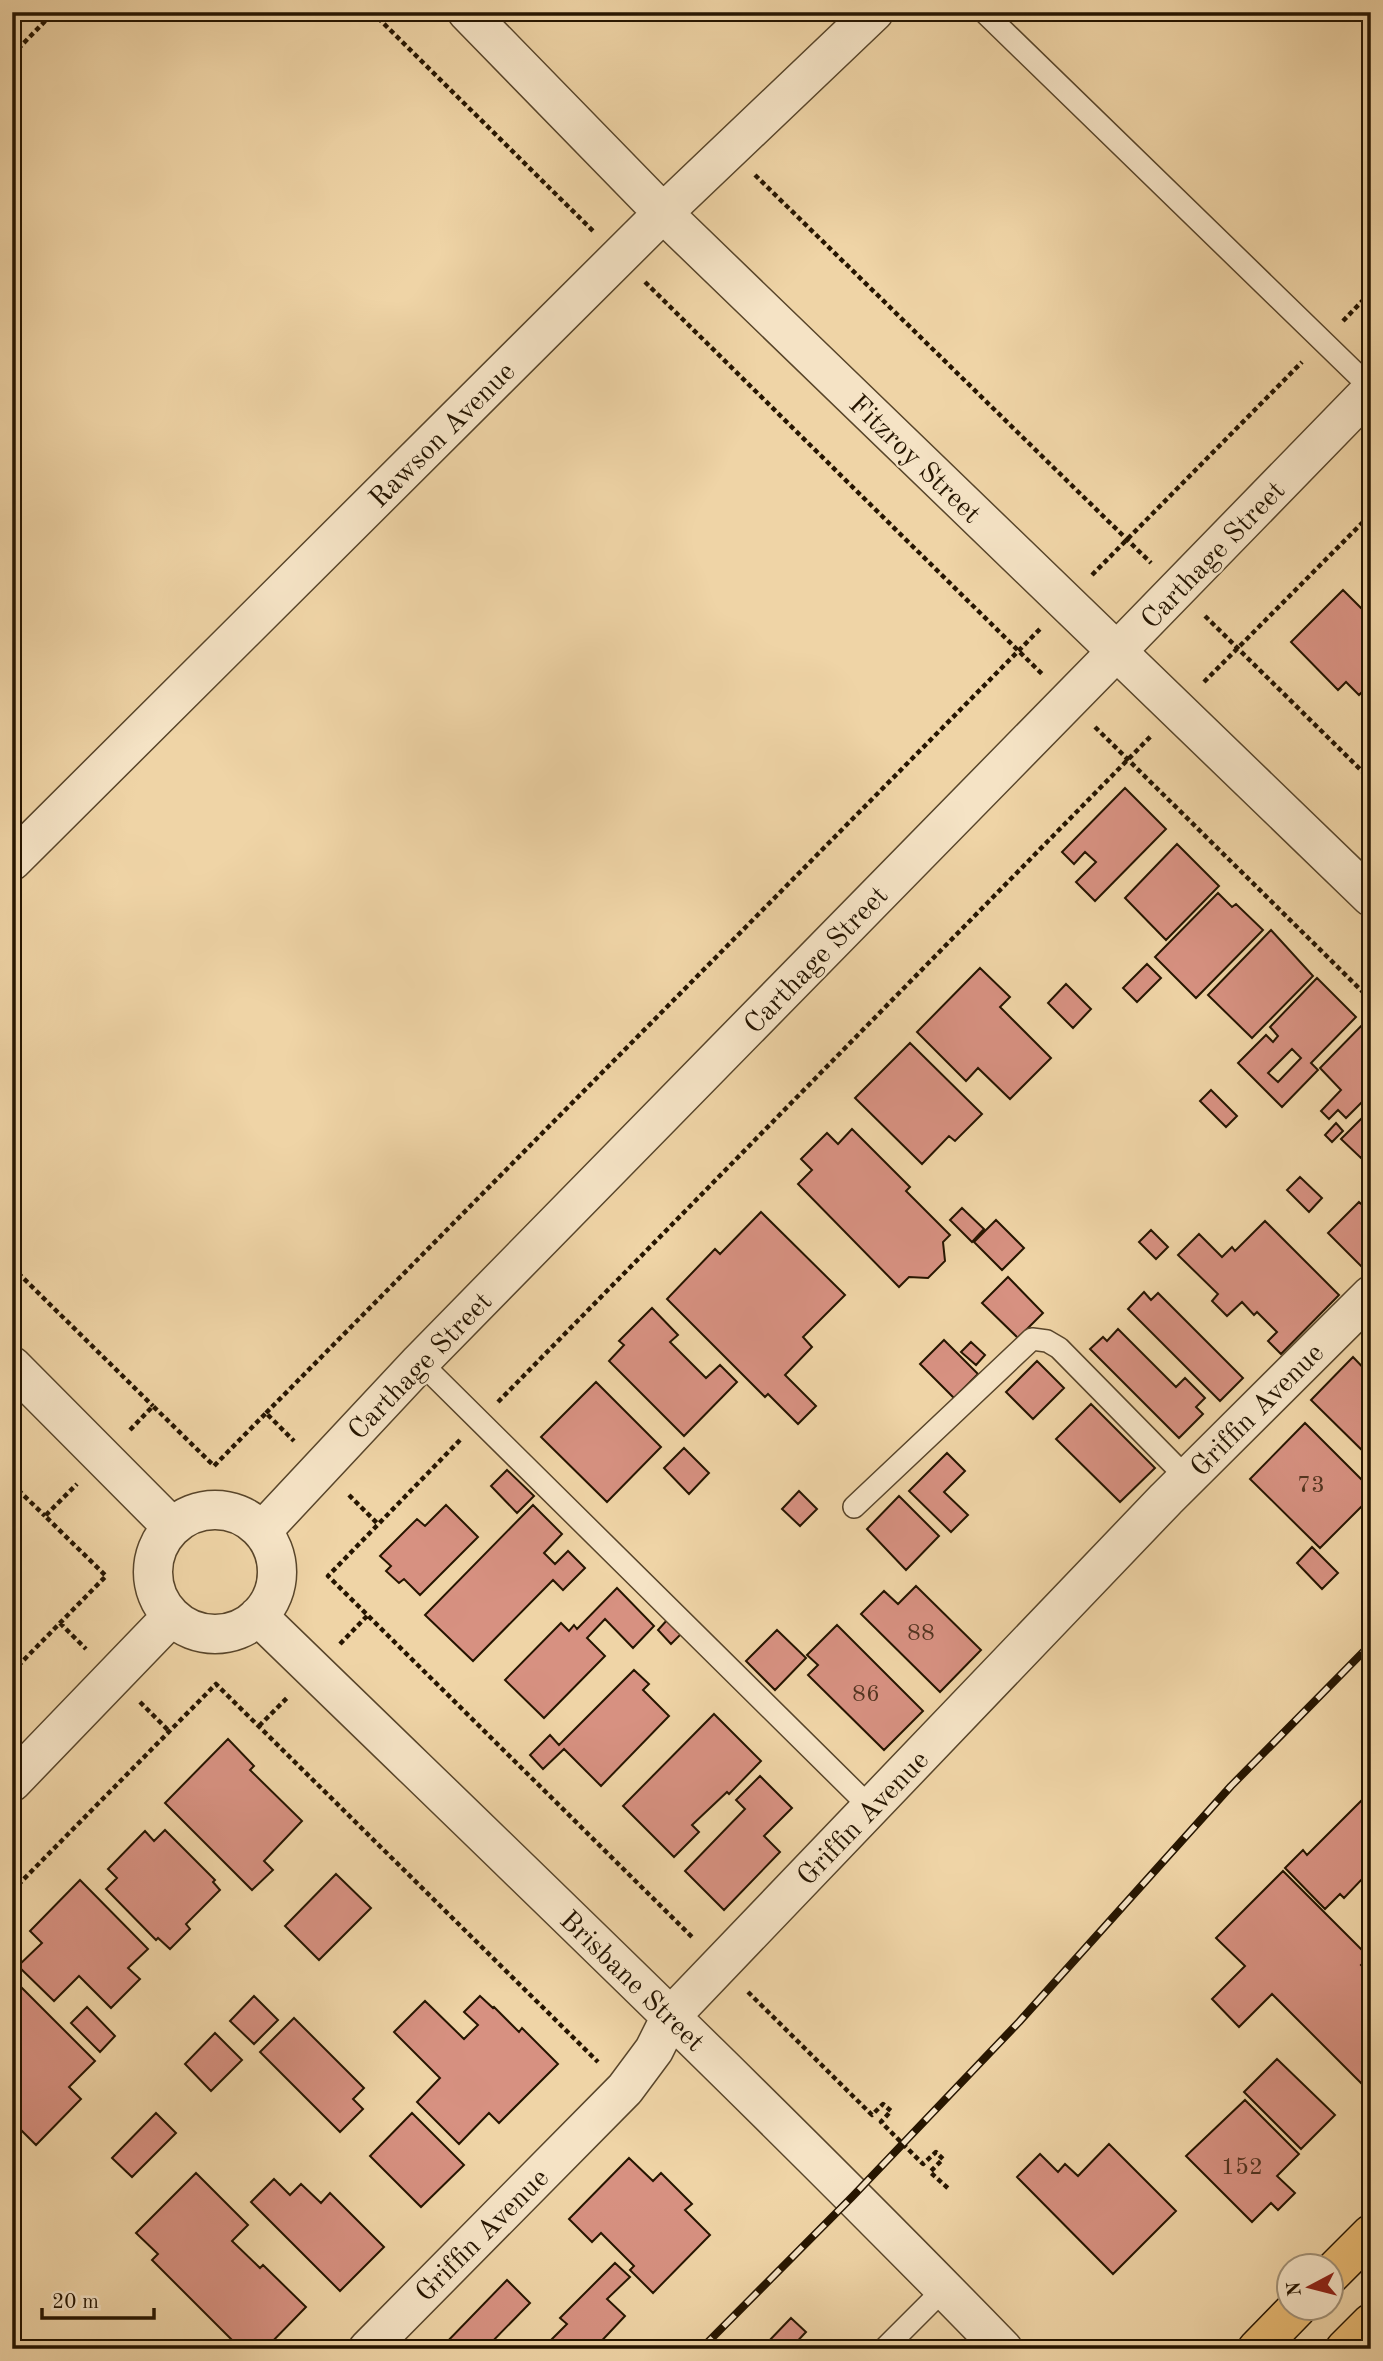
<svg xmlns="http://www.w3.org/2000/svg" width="1383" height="2361" font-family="'Old Standard TT',serif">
  <rect width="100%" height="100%" fill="#efd4a6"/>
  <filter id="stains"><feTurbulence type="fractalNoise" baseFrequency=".00286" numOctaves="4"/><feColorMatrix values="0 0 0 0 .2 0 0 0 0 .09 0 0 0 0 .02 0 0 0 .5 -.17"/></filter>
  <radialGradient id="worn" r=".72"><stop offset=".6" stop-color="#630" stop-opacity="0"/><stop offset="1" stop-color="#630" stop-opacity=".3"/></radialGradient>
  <!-- building -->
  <path fill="#d79181" stroke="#261500" stroke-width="2" fill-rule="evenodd" d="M1343,590l28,28v65l-12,12 -13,-13 -8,8 -47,-48z
    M1125,788l41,41 -71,72 -19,-19 20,-20 -11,-10 -11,12 -12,-12z
    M1177,844l42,42 -53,54 -41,-42z
    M1218,893l14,14 4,-3 27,26 -67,68 -41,-41z
    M1271,930l42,46 -61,62 -44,-43z
    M1147,964l14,14 -24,24 -14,-14z
    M980,968l30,29 -10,10 51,51 -41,41 -32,-31 -12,13 -49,-49z
    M1317,978l39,39 -45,46 7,7 -36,37 -44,-44 28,-28 7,7 5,-6 -8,-9zM1292,1049l9,9 -23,24 -10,-9z
    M1066,984l25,25 -18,19 -25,-25z
    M1366,1021l5,6v66l-25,25 -8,-8 -9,9 -8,-8 20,-21 -21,-22z
    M910,1043l72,71 -27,27 -6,-5 -27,28 -67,-66z
    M1211,1090l26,26 -11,11 -26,-26z
    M1371,1109v49l-6,-6 -4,6 -20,-19z
    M1336,1123l7,8 -11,11 -7,-7z
    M852,1129l58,58 -4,4 44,44 -7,7 2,19 -17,17 -19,-1 -10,10 -101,-103 14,-14 -11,-11 26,-26 11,11z
    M1300,1177l22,21 -13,14 -22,-22z
    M1359,1202l12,11 -1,62 -42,-42z
    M962,1208l22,21 -12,13 -22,-22z
    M761,1212l84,83 -42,42 9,10 -27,28 31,31 -18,18 -30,-30 -3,3 -98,-98 48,-50 5,5z
    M996,1220l28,28 -22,22 -28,-28z
    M1265,1221l74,74 -58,59 -13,-13 9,-9 -20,-20 -3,3 -12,-13 -15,14 -15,-15 6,-7 -40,-39 21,-21 23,23 10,-10 3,4z
    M1151,1230l17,17 -12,12 -17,-17z
    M1008,1277l35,36 -25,25 -36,-35z
    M1144,1292l7,8 7,-7 85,85 -23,23 -92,-92z
    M652,1308l26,27 -8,7 36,36 14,-13 17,17 -53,54 -75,-75 15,-16 -5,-4z
    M1118,1329l58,58 9,-9 20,20 -9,9 7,7 -24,24 -89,-89 13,-12 4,4z
    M944,1340l34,34 -24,24 -34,-34z
    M971,1342l14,13 -9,10 -15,-13z
    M1353,1357l18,19v83l-60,-59z
    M1037,1361l27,27 -31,31 -27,-27z
    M596,1382l65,65 -54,55 -66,-65z
    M1091,1404l64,64 -35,34 -64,-63z
    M1305,1423l66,66v8l-51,51 -70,-69z
    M684,1448l25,25 -20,21 -25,-26z
    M947,1453l18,18 -21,21 24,23 -17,17 -42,-41z
    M507,1470l27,26 -17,17 -26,-27z
    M799,1491l18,18 -17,17 -18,-17z
    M899,1496l40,40 -33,34 -39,-41z
    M446,1505l32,32 -58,58 -16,-16 -5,4 -13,-12 5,-5 -11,-10 37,-37 8,7z
    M533,1505l29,29 -18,19 11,11 13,-13 17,17 -22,22 -10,-10 -80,81 -48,-46z
    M1312,1547l26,26 -16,16 -25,-26z
    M916,1586l65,64 -41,42 -79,-78 23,-23 14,13z
    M617,1588l37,38 -21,22 -28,-29 -18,19 18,18 -61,62 -39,-38 56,-57 8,8 5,-6 3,4z
    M668,1619l14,14 -11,11 -13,-14z
    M837,1625l86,86 -39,39 -76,-75 10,-10 -11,-10z
    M777,1630l29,28 -31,32 -29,-29z
    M634,1670l15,14 -6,6 26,26 -68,70 -37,-37 -21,20 -13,-14 20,-20 9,10z
    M714,1714l47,47 -32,33 -2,-2 -35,33 7,7 -25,25 -51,-51z
    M228,1739l26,27 -4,4 52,51 -38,40 9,9 -21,20 -87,-87z
    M760,1776l32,32 -28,28 16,16 -56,58 -39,-39 60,-62 -9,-9z
    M1368,1794l3,3v82l-4,4 -5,-4 -18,19 -4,-4 -15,15 -40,-41 18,-18 4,5z
    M165,1830l50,50 -2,2 7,8 -34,34 4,5 -20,20 -12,-11 -2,2 -50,-51 11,-11 -9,-9 37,-38 9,10z
    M1283,1871l86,86 -8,8 10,10v112l-3,3 -96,-96 -33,33 -27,-28 33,-33 -29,-28z
    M336,1874l35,34 -52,52 -34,-34z
    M80,1880l68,69 -20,19 12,11 -29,29 -32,-32 -25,25 -36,-35 24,-23 -12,-12z
    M12,1978l83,83 -26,26 12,12 -45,46 -24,-24z
    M254,1996l24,24 -24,24 -24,-23z
    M480,1996l13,12 1,-1 25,25 3,-4 36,36 -59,59 -10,-10 -30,31 -42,-42 23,-24 -46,-46 31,-31 39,38 14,-14 -14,-13z
    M87,2007l28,29 -15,16 -29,-29z
    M294,2018l70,70 -11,11 10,10 -23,23 -80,-80z
    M215,2033l27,27 -31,31 -26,-27z
    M1277,2059l58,56 -34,34 -57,-57z
    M1245,2100l54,54 -22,22 18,17 -17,17 -7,-7 -19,19 -66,-66z
    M156,2113l20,20 -44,44 -20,-19z
    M412,2113l52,52 -43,42 -51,-51z
    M1109,2144l67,67 -63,63 -96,-97 23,-23 18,18 7,-8 13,12z
    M629,2158l24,23 8,-8 31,31 -7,6 25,25 -57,58 -23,-23 4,-4 -33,-33 -9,9 -23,-23z
    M196,2173l52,52 -16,16 28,27 3,-3 43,42 -41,42h-24l-89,-89 6,-6 -22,-21z
    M274,2179l16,16 11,-11 20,19 9,-10 54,54 -44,44 -89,-89z
    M615,2263l15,14 -23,22 18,17 -31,33h-52l25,-25 -7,-6z
    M507,2280l23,23 -45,46h-45z
    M791,2318l15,14 -16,17h-19l-5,-5z"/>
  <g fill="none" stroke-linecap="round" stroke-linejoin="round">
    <!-- lane casing -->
    <g stroke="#58452a" stroke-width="24">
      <path id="lane" d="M984,12l387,376
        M420,1362l451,446
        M854,1507l178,-168 15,2 12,7 128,130
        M884,2349l60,-60"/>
    </g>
    <!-- street casing -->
    <g stroke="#58452a" stroke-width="41">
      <path id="street" d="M467,12l196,201 708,684
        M12,861l651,-648 211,-201
        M12,1366l159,160
        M153 1572a62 62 0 1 1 124 0a62 62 0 1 1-124 0Z
        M262,1531l158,-169 697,-711 254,-261
        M258,1616c250,243 502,483 745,733
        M12,1782l159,-165
        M368,2349l257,-260 29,-39 17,-34 495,-517 205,-204"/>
    </g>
    <!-- primary casing -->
    <g stroke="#261500" stroke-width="41">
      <path id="primary" d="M1330,2275l41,-41
        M1257,2349l40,-41
        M1345,2349l26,-26"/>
    </g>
    <!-- path -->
    <path stroke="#261500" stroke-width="4.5" stroke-dasharray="5 3.5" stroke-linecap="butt" d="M372,12l222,220
      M12,55l42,-43
      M755,175l396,388
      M645,282l397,392
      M1343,321l28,-29
      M1092,575l210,-213
      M1205,616l166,164
      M1204,682l167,-168
      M1095,727l276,273
      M12,1267l141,139
      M498,1402l653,-666
      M266,1413l774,-784
      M130,1430l23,-24 61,60 52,-53 28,28
      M460,1440l-132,136 366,363
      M12,1484l33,32
      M349,1495l29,29
      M60,1623l26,26
      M340,1644l28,-29
      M12,1672l94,-96 -61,-60 32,-32
      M140,1702l29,29
      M259,1726l29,-29
      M12,1891l204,-207 382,378
      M748,1992l124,123 11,-11 8,7 -10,11 42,42 13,-12 7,7 -13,13 20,18"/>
    <!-- lane -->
    <use href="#lane" stroke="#f5e3c5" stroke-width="21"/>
    <!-- street -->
    <use href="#street" stroke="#f5e3c5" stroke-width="38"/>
    <!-- primary -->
    <use href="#primary" stroke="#e8ba73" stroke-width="38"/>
    <!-- rail casing -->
    <g stroke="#261500" stroke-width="8">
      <path id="rail" d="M701,2349l152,-153 166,-174 212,-236 140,-142"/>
    </g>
    <!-- rail -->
    <use href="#rail" stroke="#f5e3c5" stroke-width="5" stroke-dasharray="16" stroke-linecap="butt"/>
  </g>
  <g text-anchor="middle" stroke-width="5" stroke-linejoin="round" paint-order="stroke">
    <!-- number labels -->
    <g font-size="24" fill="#523420">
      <text x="1311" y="1492">73</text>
      <text x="921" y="1640">88</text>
      <text x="866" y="1701">86</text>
      <text x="1242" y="2174">152</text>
    </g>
    <!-- street labels -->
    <g font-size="28" fill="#261500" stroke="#f5e3c5">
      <text transform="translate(441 434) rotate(-45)" y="10">Rawson Avenue</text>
      <text transform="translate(916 458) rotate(44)" y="10">Fitzroy Street</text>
      <text transform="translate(1212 554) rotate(-46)" y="10">Carthage Street</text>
      <text transform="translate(815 959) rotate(-46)" y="10">Carthage Street</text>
      <text transform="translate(419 1365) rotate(-46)" y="10">Carthage Street</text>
      <text transform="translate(1256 1409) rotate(-45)" y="10">Griffin Avenue</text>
      <text transform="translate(862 1817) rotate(-46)" y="10">Griffin Avenue</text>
      <text transform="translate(633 1980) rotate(44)" y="10">Brisbane Street</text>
      <text transform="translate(481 2234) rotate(-45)" y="10">Griffin Avenue</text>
    </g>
  </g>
  <!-- margin -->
  <rect width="1383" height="2361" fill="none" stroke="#efd4a6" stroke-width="42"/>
  <rect x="14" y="14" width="1355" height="2333" fill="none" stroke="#261500" stroke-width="3.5"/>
  <rect x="21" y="21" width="1341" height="2319" fill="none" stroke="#261500" stroke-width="2"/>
  <!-- north arrow -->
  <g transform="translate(1310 2287) rotate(263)"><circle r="33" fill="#f5e3c5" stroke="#a29176" stroke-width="2"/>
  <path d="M0-5L12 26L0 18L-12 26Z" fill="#8f2418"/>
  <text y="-10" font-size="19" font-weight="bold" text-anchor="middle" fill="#261500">N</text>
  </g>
  <!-- scale -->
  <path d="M42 2308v10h112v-10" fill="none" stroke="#261500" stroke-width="3.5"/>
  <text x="52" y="2308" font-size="21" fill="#261500" stroke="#f5e3c5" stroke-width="5" paint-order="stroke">20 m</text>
  <rect width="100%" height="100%" filter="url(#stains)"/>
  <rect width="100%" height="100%" fill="url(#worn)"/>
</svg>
